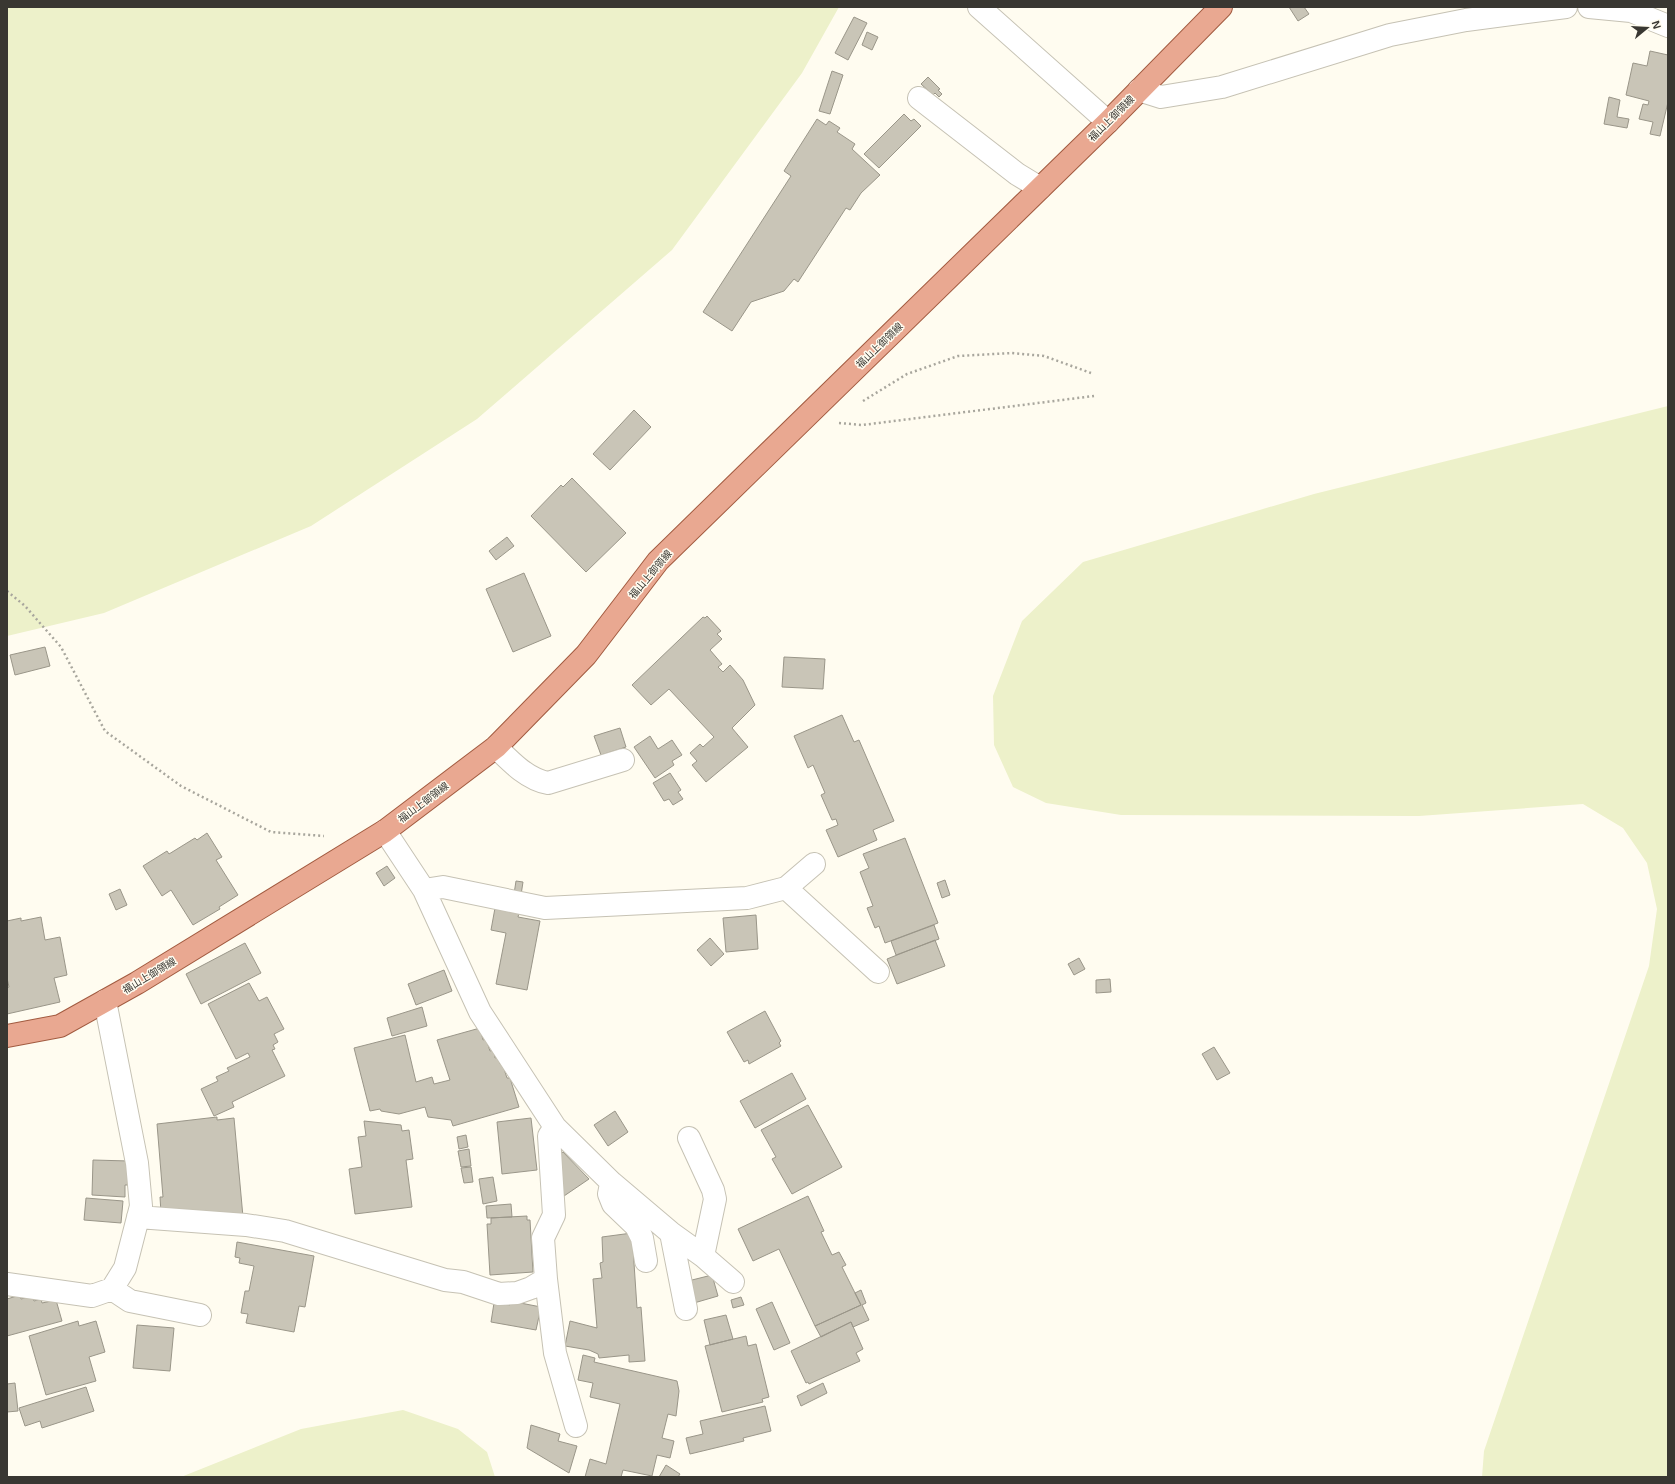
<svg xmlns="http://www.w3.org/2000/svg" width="1675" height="1484" font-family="Arial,'Noto Sans JP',sans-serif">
  <rect width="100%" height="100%" fill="#fffcf0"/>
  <!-- green -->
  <path fill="#edf1ca" d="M7,7h832l-37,66 -130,177 -195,169 -166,107 -207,87 -97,23z
    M1668,406v1071h-186l2,-26 165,-485 8,-57 -10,-46 -24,-35 -40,-24 -164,12 -298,-1 -75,-12 -33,-16 -19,-42 -1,-49 29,-75 61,-59 231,-68z
    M403,1410l55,19 29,23 8,25h-314l120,-48z"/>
  <!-- building -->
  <path fill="#c9c5b7" stroke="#9a9689" d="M1289,7h15l5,7 -11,7z
    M854,17l13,6 -19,37 -13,-7z
    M867,32l11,5 -6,13 -10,-5z
    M1650,51l18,4v47l-8,34 -10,-2 3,-12 -14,-3 4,-15 5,1 1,-4 -23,-6 7,-32 14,3z
    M832,71l11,4 -13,39 -11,-3z
    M928,77l12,12 -2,1 4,4 -3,3 -4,-4 -2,2 -12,-11z
    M1609,97l11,3 -3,17 12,2 -2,9 -23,-4z
    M904,114l7,7 3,-2 7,7 -42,42 -15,-14z
    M817,119l9,6 3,-4 11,7 -3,4 18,12 -3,5 28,26 -19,18 -11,17 -4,-2 -48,74 -4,-3 -10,12 -33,11 -19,29 -29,-19 88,-136 -7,-5z
    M634,410l17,17 -41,43 -17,-16z
    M572,478l54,55 -40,39 -55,-56 30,-31 2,2z
    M507,537l7,9 -18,14 -7,-9z
    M524,573l27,63 -38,16 -27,-63z
    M707,616l14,15 -4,3 5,5 -12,11 12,14 -4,3 5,5 7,-7 13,15 12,25 -23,23 16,19 -42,35 -14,-17 5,-4 -7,-8 10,-9 3,3 11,-10 -45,-48 -18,16 -19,-20 71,-68 2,1z
    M45,647l5,19 -35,9 -5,-20z
    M784,657l41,2 -2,30 -41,-2z
    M842,715l12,27 5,-2 35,81 -21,9 4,10 -39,17 -12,-27 12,-5 -2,-6 -4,1 -11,-25 4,-2 -12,-28 -5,3 -14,-32z
    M620,728l6,19 -25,8 -7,-19z
    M650,736l8,13 14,-9 10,15 -10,6 2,4 -19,13 -21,-31z
    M670,773l11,17 -3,2 5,7 -10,6 -4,-6 -5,2 -11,-18z
    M207,833l15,24 -6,3 22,35 -19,12 1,2 -27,16 -22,-35 -9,6 -19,-30 24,-15 2,3 26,-16 2,2z
    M905,838l33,85 -53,20 -6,-17 -4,2 -8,-20 6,-2 -13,-34 9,-4 -6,-14z
    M387,866l8,12 -11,8 -8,-13z
    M945,880l5,15 -8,3 -5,-15z
    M516,881l7,1 -2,13 -7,-1z
    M120,889l7,16 -11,5 -7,-16z
    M495,908l24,5 -1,4 22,4 -13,69 -31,-6 10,-51 -15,-3z
    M756,915l2,34 -32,3 -3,-34z
    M41,917l4,23 15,-3 7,38 -13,3 6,24 -53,12v-26l2,-1 -2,-9v-57l14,-3v3z
    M934,925l5,14 -43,16 -5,-14z
    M710,938l14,16 -13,12 -14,-16z
    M935,940l10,26 -48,18 -10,-25z
    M245,943l16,30 -60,31 -15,-30z
    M1079,958l6,11 -11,6 -6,-11z
    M444,970l8,21 -36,14 -8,-21z
    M1110,979l1,13 -15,1v-13z
    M249,983l10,18 8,-4 17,32 -10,5 4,8 -5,3 2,4 -3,1 13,26 -53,26 2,5 -20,9 -13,-27 17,-8 -2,-4 13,-6 -2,-3 23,-11 -2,-4 -12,6 -28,-55z
    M422,1007l5,19 -35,10 -5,-18z
    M765,1011l16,30 -2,2 2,3 -32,18 -1,-4 -4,2 -17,-30z
    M480,1028l3,12 3,-1 4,12 4,-1 1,8 3,-1 2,7 2,-1 5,15h3l9,29 -66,19 -2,-6 -23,-3 -3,-10 -26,7 -18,-3 -1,-2 -10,2 -16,-63 51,-13 11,47 16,-5 2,7 16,-4 -13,-40z
    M1214,1047l16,26 -13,7 -15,-26z
    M792,1073l14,26 -51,29 -15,-27z
    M808,1105l34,62 -50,27 -20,-35 4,-2 -15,-27z
    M615,1111l13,21 -20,14 -14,-21z
    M217,1117v3l17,-2 9,99 -82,-4 -1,-16h3l-6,-73z
    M531,1118l6,52 -35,4 -5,-52z
    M364,1121l37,4 1,6 7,-1 4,29 -7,1 6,47 -57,7 -6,-45 13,-2 -4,-30 8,-1z
    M466,1135l2,12 -9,2 -2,-12z
    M469,1149l2,17 -10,1 -3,-16z
    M563,1152l26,27 -25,17 -4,-42z
    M93,1160l36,1 -1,24h-3v12l-33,-2z
    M471,1167l2,15 -9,1 -3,-15z
    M493,1177l4,24 -14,3 -4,-25z
    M808,1196l16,35 -3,1 11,23 7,-3 7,13 -4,2 19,38 -46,21 -36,-77 -26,12 -15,-32z
    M86,1198l37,3 -2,22 -37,-3z
    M511,1204l1,13 -25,1 -1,-12z
    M527,1216v4h3l3,52 -43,3 -3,-51h4v-6z
    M632,1233l5,75 4,-1 4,54 -16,1v-7l-30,3 -1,-4 -9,-4 -24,-4 5,-25 27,7 -4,-49 9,-1 -2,-15 3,-1 -1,-25z
    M237,1242l77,14 -9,51 -6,-1 -5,26 -48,-9 2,-9 -7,-1 4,-22h4l5,-25 -15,-3 1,-5 -5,-1z
    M712,1275l6,21 -24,7 -6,-22z
    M861,1290l5,13 -4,2 7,15 -16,7 -2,-5 -30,15 -6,-11 46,-21 -6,-12z
    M20,1295l1,4 11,-3 2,5 7,-2 1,4 14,-3 6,21 -55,15v-37z
    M741,1297l3,8 -11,3 -2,-8z
    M510,1301l31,6 -5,23 -45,-8 3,-19 16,2z
    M772,1302l18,41 -16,7 -18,-41z
    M726,1315l7,24 -23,6 -6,-25z
    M78,1321l1,5 17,-5 9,31 -16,5 7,24 -50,14 -17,-59z
    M851,1322l12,27 -7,4 4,8 -51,23 -1,-2 -2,1 -15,-32z
    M137,1325l37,3 -4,43 -37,-3z
    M746,1336l2,10 8,-2 13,53 -7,2 1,3 -41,10 -17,-66z
    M583,1355l12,3 -1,4 83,19 2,10 -3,25 -8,-2 -6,24 12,3 -4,17 -13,-3 -5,21 -29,-6 -2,7h-36l5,-18 16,5 14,-60 -30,-7 3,-14 -15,-3z
    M15,1383l3,28 -11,1v-28z
    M823,1383l4,10 -26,13 -4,-10z
    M86,1387l8,24 -52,17 -2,-7 -15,5 -6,-18z
    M765,1406l6,25 -28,7 1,3 -54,13 -4,-16 17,-4 -3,-13z
    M531,1425l29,9 -2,7 19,5 -8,27 -42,-25z
    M666,1465l14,9 -2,3h-19z"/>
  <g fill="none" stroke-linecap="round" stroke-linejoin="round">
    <!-- minor casing -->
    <g stroke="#c6c2b4" stroke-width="24">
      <path id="minor" d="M979,7l129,115
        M1589,7l42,4 37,15
        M1139,90l22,7 61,-10 168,-52 76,-15 100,-13
        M919,98l98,76 23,14
        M496,747c15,15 31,32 52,36l75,-23
        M385,831l39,59 56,122 75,115 57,56 59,50 32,23 30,26
        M786,888l92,84
        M424,890l19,-3 102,21 202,-10 39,-10 28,-24
        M555,1127l-6,9 5,79 -11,23 3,41 9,74 21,73
        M689,1138l24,52 2,9 -12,57
        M611,1184l-2,10 4,10 23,22 6,12 4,23
        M138,1217l108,8 39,6 160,49 18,2 36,12 18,-1 14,-5 15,-9
        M671,1233l15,76
        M7,1284l85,12 20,-7 13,-21 16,-62 -4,-43 -32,-162
        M112,1289l18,12 70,14"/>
    </g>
    <!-- major casing -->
    <g stroke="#a25b40" stroke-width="24">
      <path id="major" d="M7,1036l53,-10 77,-43 248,-152 111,-84 90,-92 72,-94 450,-439 113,-115"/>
    </g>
    <!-- path -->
    <path stroke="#a8a69d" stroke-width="2.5" stroke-dasharray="2 3" stroke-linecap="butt" d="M863,401l44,-27 51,-18 54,-3 32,3 47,17
      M839,423l23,2 232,-29
      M7,591l18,15 36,41 44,84 76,55 90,46 53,4"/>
    <!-- minor -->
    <use href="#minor" stroke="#fff" stroke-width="22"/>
    <!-- major -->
    <use href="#major" stroke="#e9a891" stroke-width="22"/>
  </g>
  <g text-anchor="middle" stroke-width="3" stroke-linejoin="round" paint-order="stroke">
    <!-- street labels -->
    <g font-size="10" fill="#393732" stroke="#fffcf0">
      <text transform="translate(1111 118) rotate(-45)" y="4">福山上御領線</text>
      <text transform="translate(879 345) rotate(-44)" y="4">福山上御領線</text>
      <text transform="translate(650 574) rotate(-50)" y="4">福山上御領線</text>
      <text transform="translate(423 802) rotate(-37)" y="4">福山上御領線</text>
      <text transform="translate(149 975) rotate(-31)" y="4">福山上御領線</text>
    </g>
  </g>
  <!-- border -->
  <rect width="1675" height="1484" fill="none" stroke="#393732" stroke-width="16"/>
  <!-- north arrow -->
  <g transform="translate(1647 28) rotate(72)" stroke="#fffcf0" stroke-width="3" paint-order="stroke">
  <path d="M0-3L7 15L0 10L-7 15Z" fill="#393732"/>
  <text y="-6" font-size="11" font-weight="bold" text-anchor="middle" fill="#393732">N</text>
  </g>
</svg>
